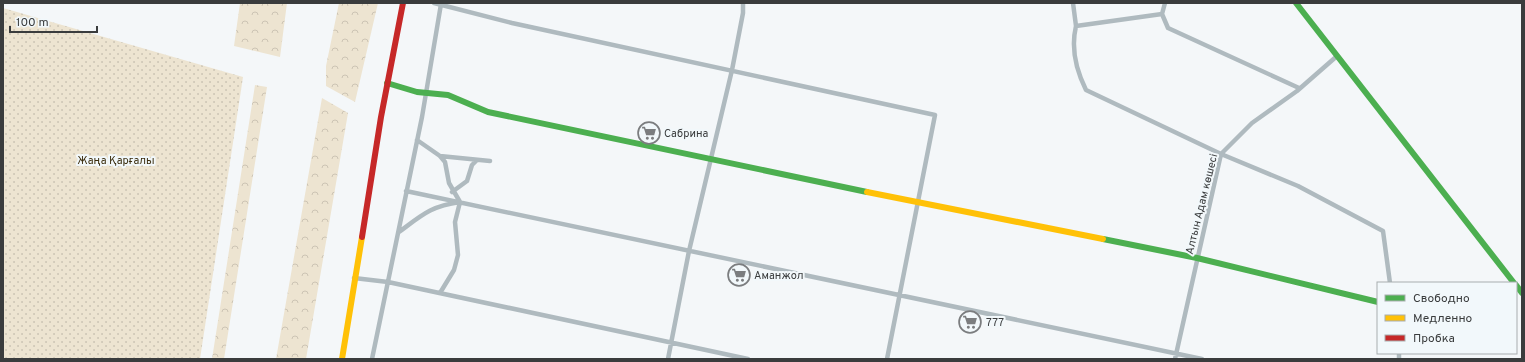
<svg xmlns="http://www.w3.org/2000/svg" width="1525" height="362" font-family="Overpass,sans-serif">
  <defs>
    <pattern id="grass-dots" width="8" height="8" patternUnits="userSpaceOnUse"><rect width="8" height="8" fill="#ede4d1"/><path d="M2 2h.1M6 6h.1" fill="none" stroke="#ccc4b4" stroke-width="1.8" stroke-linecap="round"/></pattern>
    <pattern id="forest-crowns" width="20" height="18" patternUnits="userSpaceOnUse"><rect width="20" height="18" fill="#ede4d1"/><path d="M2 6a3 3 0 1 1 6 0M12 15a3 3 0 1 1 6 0" fill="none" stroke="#ccc4b4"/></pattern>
  </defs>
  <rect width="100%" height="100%" fill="#f4f7f9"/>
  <!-- grass -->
  <path fill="url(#grass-dots)" d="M3,8l240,69 -43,282h-197z"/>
  <!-- forest -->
  <path fill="url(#forest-crowns)" d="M240,3h47l-7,54 -46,-11z
    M339,3h39l-23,99 -29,-16v-20z
    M255,85l12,2 -43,272h-12z
    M322,98l26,15 -42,246h-30z"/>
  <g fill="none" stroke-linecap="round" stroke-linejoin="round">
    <!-- street -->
    <path stroke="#afbabf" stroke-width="4.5" d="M434,3l78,20 423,92 -48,244
      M1073,3l3,23
      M1165,3l-3,11 6,14 131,60
      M1162,14l-86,12c-5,21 0,44 10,64l135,64 77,32 85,45 7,52
      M440,156l50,5
      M406,191l796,168
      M452,192l15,-11 5,-16 5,-5
      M399,232c23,-17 32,-26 61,-30l-11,-19 -4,-21 -5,-6 -23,-16
      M354,278l34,4 360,77
      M440,293l14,-23 4,-15 -3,-33 5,-20
      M1399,353v6
      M372,359l50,-242 19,-113
      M668,359l21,-108 43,-181 11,-57v-10
      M1175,359l46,-205 31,-31 45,-32 40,-35"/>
    <!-- fast -->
    <path stroke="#4caf50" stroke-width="6" d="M1296,3l218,280
      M387,83l30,9 31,3 40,17 379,80
      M1103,239l94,19 181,44
      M1516,285l6,8"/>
    <!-- slow -->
    <path stroke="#ffc107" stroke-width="6" d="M867,192l236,47
      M342,359l20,-122"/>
    <!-- jam -->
    <path stroke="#c62828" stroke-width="6" d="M362,237l19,-120 22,-114"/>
  </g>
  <!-- icons -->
  <defs>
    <g id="supermarket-ring" transform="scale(1.15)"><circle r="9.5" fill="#f2f8fb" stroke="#7b7d7f" stroke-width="1.5"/><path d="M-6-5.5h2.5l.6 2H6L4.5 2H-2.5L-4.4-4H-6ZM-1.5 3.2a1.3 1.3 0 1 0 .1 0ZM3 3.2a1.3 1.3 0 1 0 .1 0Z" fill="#7b7d7f"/></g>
  </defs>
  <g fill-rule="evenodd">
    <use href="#supermarket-ring" x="649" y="133"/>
    <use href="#supermarket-ring" x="739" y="275"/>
    <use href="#supermarket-ring" x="970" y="322"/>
  </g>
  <g text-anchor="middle" stroke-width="4" stroke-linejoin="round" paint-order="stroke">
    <!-- poi labels -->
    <g font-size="11" fill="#3a3c3d" stroke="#f2f8fb" text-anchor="start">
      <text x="664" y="137">Сабрина</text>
      <text x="754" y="279">Аманжол</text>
      <text x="986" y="326">777</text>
    </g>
    <!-- park labels -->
    <g font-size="11" fill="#3b2d0e" stroke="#f2f8fb">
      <text x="116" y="164">Жаңа Қарғалы</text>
    </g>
    <!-- street labels -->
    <g font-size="11" fill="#3a3c3d" stroke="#f2f8fb">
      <text transform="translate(1201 204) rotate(-76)" y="4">Алтын Адам көшесі</text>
    </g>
  </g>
  <!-- border -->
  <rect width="1525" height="362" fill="none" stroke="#3a3c3d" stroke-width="8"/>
  <!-- legend -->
  <rect x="1377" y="282" width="140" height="72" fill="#f2f8fb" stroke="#a8adaf"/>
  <rect x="1385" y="295" width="20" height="6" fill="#4caf50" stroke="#a8adaf"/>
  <text x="1413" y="302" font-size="12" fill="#3a3c3d">Свободно</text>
  <rect x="1385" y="315" width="20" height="6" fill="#ffc107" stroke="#a8adaf"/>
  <text x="1413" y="322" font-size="12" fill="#3a3c3d">Медленно</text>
  <rect x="1385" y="335" width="20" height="6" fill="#c62828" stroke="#a8adaf"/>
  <text x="1413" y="342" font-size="12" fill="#3a3c3d">Пробка</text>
  <!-- scale -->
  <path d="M10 26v6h87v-6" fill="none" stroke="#3a3c3d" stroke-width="2"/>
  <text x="16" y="26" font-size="12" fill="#3a3c3d" stroke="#f2f8fb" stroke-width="3" paint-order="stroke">100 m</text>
</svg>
